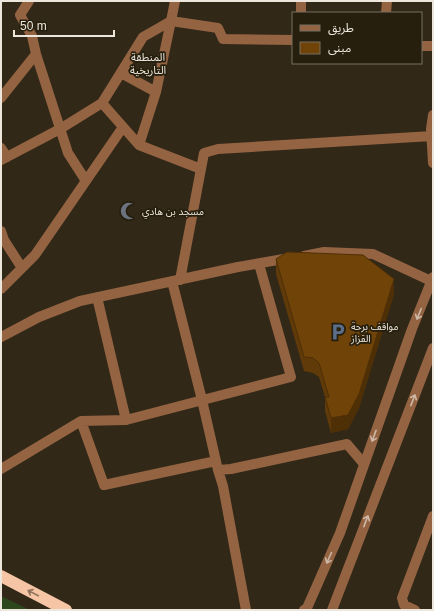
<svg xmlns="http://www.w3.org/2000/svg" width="434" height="611" font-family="Arial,'Noto Sans Arabic',sans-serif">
  <rect width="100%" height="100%" fill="#312818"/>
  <!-- green -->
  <path fill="#2c471c" d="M1,596l29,14h-29z"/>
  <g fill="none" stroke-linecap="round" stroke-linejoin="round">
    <!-- minor -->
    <path stroke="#936342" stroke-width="10" d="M29,1l-9,14 12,21 4,18 32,99 18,28
      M175,1l-4,20 47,7 5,11 70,1
      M301,1v12
      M386,13l1,-12
      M421,46h12
      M121,73l35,19
      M1,98l35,-44
      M433,115l-2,14 2,34
      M139,145l17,-53 15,-71 -28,16 -41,66 37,42 62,24 -21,111
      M1,148l6,9
      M1,160l59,-31 42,-26
      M201,169l3,-16 14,-4 214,-13
      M1,231l3,9 18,28
      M304,256l20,-4 49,2 58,27
      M172,281l30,119 16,70 13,-1 116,-25 17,20
      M1,289l34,-34 88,-128
      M97,297l29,123 165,-43 -32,-113
      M1,337l38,-20 41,-16 158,-34 51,-9
      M126,420l-45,1 23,64 112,-24
      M1,469l80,-48
      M218,470l5,16 23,124
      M304,610l3,-2 33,-75 72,-204 21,-52
      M332,610l101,-262
      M415,610l-11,-5 -2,-7 31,-82"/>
    <!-- highway -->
    <path stroke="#f6c5a6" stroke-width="12" d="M1,576l65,34"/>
  </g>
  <!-- wall -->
  <path fill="#603a08" d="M276,259l118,35 -35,114 -11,21 -17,4 -6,-22v-14l-6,-20 -6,-4 -9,-2 -28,-97z"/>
  <!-- shaded-wall -->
  <path fill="#4e2f06" d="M394,279v15l-35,114 -11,21 -17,4v-15z"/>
  <!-- building -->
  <path fill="#704309" stroke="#4e2f06" d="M287,252l76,3 31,24 -35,115 -11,21 -17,3 -6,-21h4l-10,-34 -6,-5 -9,-1 -28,-98z"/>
  <!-- one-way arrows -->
  <defs><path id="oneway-shaft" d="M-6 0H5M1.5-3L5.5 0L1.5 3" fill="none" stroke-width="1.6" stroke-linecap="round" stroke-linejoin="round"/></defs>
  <g stroke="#cdb8a6">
    <use href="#oneway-shaft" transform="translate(419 314) rotate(112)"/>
    <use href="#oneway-shaft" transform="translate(413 400) rotate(-69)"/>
    <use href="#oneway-shaft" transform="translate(374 436) rotate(110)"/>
    <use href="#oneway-shaft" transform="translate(366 521) rotate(-69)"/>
    <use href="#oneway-shaft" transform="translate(329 558) rotate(114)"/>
  </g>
  <use stroke="#8e725a" href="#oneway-shaft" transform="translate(33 593) rotate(-152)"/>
  <!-- icons -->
  <defs>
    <g id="mosque-bare" transform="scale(1.38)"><path d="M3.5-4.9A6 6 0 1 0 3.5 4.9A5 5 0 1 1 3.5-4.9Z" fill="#6b7280" stroke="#271f0e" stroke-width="2.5" paint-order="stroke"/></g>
    <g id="parking-bare" transform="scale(1.38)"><path d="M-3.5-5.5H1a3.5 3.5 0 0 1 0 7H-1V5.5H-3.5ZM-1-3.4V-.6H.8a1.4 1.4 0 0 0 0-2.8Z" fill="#5c6f8a" stroke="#271f0e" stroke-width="2.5" paint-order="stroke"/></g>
  </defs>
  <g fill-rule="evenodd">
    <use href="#mosque-bare" x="129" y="211"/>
    <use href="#parking-bare" x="338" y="332"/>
  </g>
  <g text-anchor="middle" stroke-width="3.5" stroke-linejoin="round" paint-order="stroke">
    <!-- poi labels -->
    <g font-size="10" fill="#ece6dc" stroke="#271f0e" text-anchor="start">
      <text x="142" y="215">مسجد بن هادي</text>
      <text x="351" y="330">مواقف برحة<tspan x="351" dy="12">القزاز</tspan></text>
    </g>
    <!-- neighbourhood labels -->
    <g font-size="11" fill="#ece6dc" stroke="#271f0e">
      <text x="148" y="61">المنطقة<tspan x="148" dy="13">التاريخية</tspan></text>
    </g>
  </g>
  <!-- border -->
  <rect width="434" height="611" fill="none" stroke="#ece6dc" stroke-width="4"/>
  <!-- legend -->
  <rect x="292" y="12" width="130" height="52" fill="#271f0e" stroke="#766f60"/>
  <rect x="300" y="25" width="20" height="6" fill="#936342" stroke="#766f60"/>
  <text x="328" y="32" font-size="12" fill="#ece6dc">طريق</text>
  <rect x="300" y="42" width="20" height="12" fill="#704309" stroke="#766f60"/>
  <text x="328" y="52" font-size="12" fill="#ece6dc">مبنى</text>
  <!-- scale -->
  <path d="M14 30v6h100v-6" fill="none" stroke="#ece6dc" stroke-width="2"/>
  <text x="20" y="30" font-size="12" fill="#ece6dc" stroke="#271f0e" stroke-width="3" paint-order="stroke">50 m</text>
</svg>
